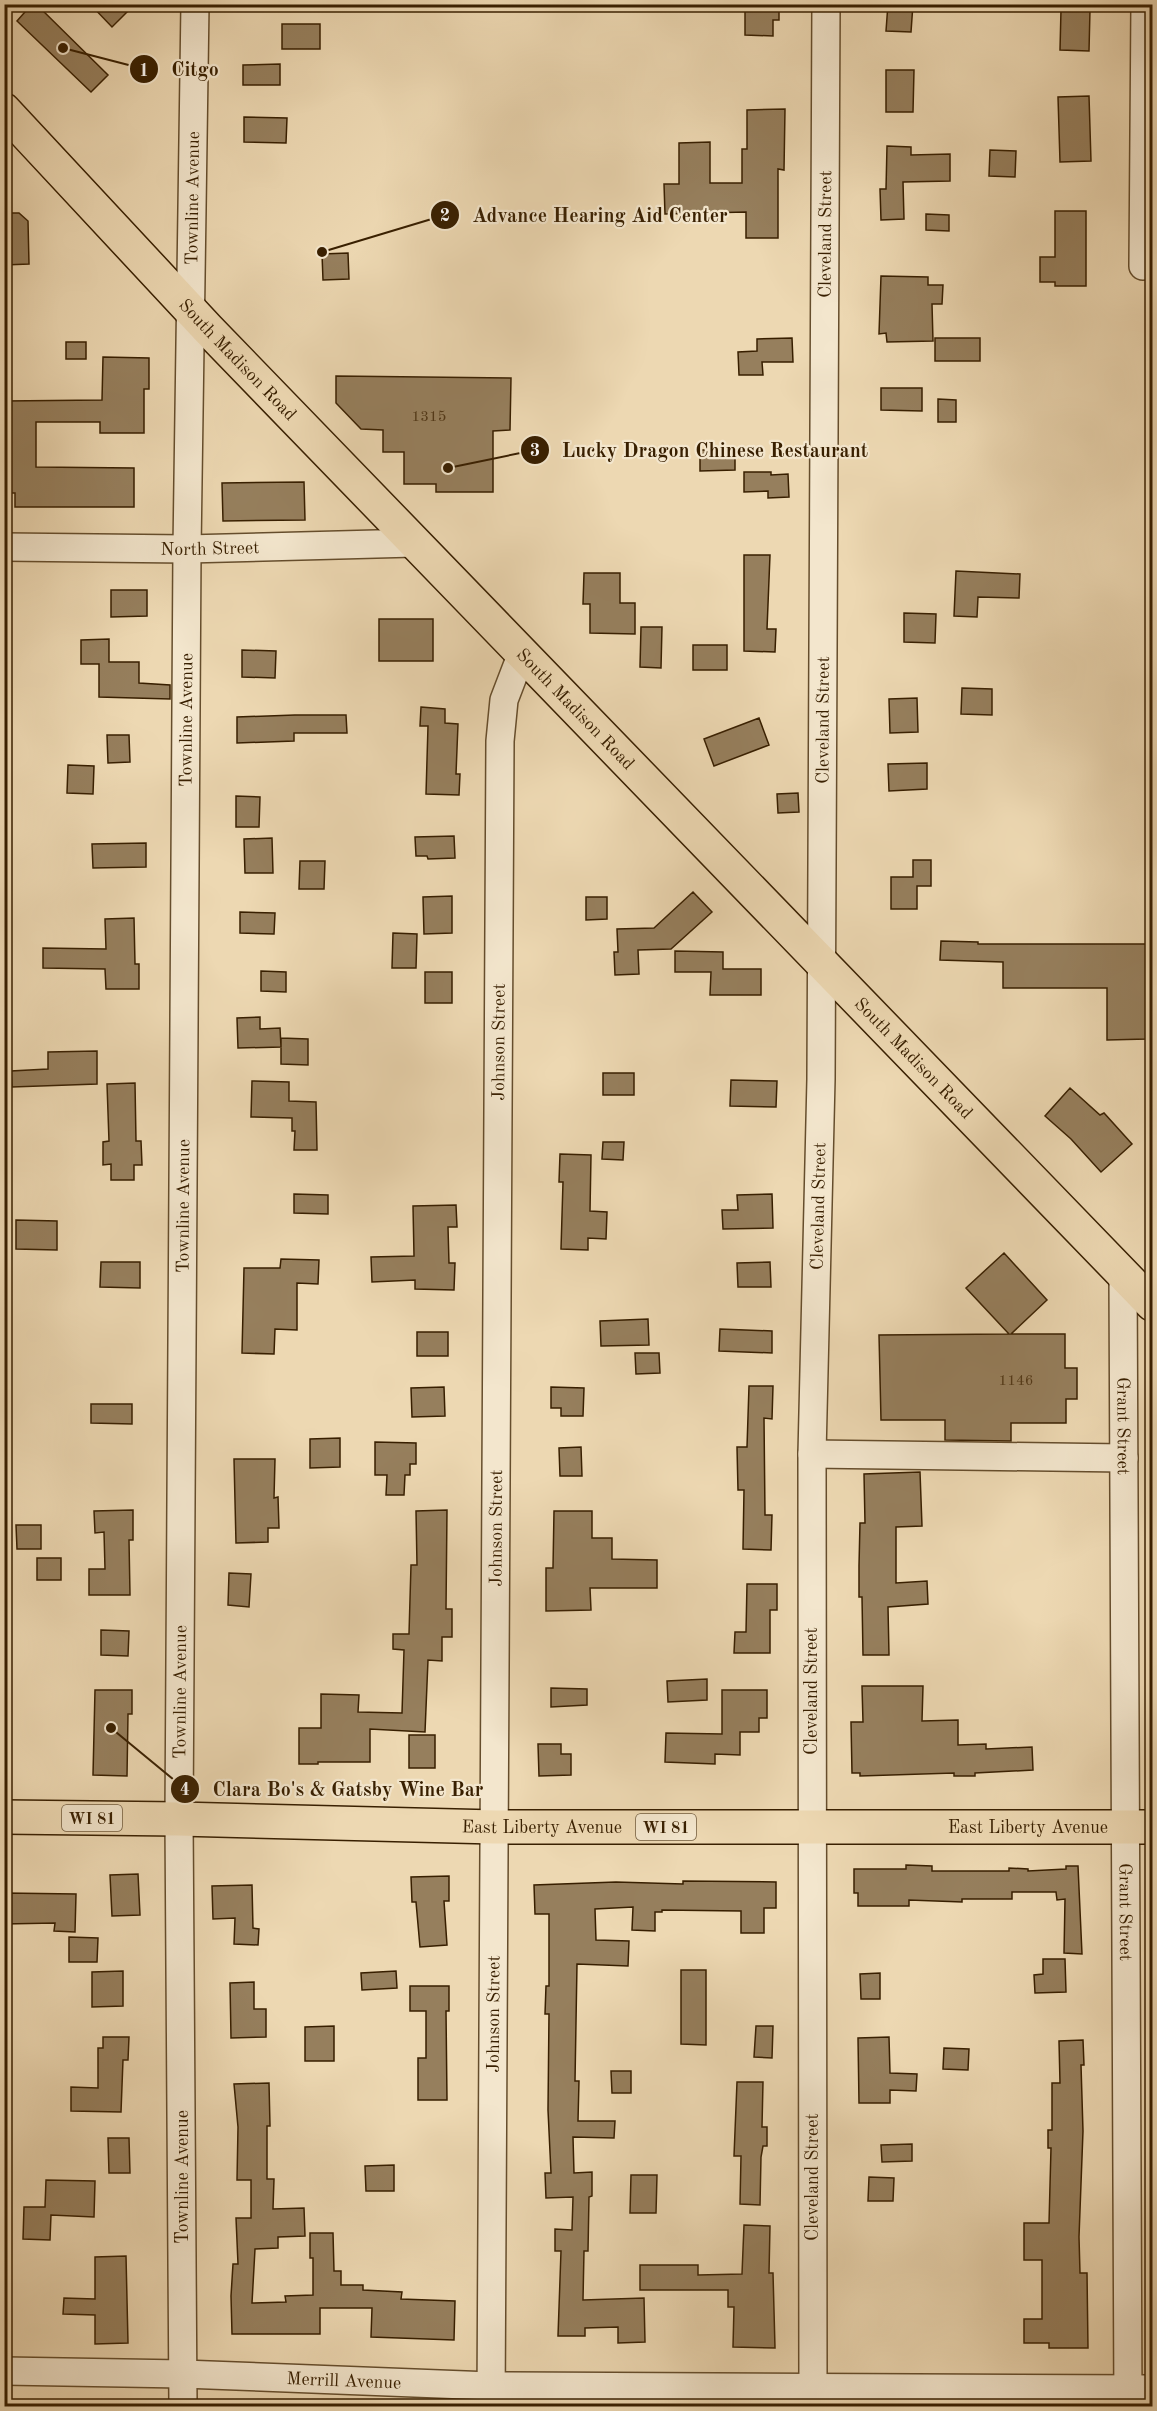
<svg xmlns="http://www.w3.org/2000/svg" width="1157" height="2411" font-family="'Old Standard TT',serif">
  <rect width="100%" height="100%" fill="#edd8b2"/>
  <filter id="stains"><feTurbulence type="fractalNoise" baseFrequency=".00333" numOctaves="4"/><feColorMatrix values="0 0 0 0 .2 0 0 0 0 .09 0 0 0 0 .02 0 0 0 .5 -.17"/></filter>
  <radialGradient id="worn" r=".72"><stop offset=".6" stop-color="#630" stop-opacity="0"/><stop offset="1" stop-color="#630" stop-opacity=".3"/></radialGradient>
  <!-- building -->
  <path fill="#967f5d" stroke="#381f00" stroke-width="1.5" d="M32,4h4l72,71 -17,17 -74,-71z
    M90,4h45l-23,23z
    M745,4h34v16h-6v16l-28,-1z
    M888,4h25l-2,28 -25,-1z
    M1061,10h29l-1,41 -29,-1z
    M282,24h38v25h-38z
    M280,64v21h-37v-20z
    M886,70h28l-1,42h-27z
    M1089,96l2,65 -31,1 -2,-65z
    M785,109l-1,61 -6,-1v69h-32v-26l-81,2 -1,-30h15v-41l31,-1v41h32v-34h5v-39z
    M244,117l43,1 -1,25 -42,-1z
    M887,146l24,1v8l39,-1v27l-47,1 1,37 -23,1 -1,-31h6z
    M990,150l26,1 -1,26 -26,-1z
    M1055,211h31v75h-31v-4h-15v-25h15z
    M4,213h15l9,8 1,43 -25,1z
    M926,214l23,1v16l-23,-1z
    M348,253l1,26 -26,1 -1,-26z
    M881,276l47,1v8h15l-1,19h-10l1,37 -46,1 -1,-9 -7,1z
    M792,338l1,24h-31l1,13h-24l-1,-23 19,-1v-12z
    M935,338h45v23h-45z
    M66,342h20v17h-20z
    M103,357l46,1v31h-5v44h-44v-11h-64v45l98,1v39h-119v-14h-11v-92l98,-1z
    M336,376l175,2 -1,52 -17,1v61h-57v-8h-32v-32h-21v-22l-22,-1 -25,-26z
    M881,388h41v23l-41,-1z
    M938,399l18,1v22h-18z
    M700,450h35v20l-35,1z
    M744,472h27v3l17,-1 1,23 -21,1v-7l-24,1z
    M304,482l1,38 -82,1 -1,-38z
    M744,555h26l-3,74h9l-1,23 -31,-1z
    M956,571l64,3 -1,24 -41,-1 -1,20 -23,-1z
    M584,573h36v30h15v31l-45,-1v-29h-7z
    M111,590h36v26l-36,1z
    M904,613l32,1 -1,29 -31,-1z
    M379,619h54v42h-54z
    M641,627h21l-1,41 -21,-1z
    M109,639v23h30v21l31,2v14l-71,-2v-33h-18v-24z
    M693,645h34v25h-34z
    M242,650l34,1 -1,27 -33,-1z
    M962,688l30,1v26l-31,-1z
    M917,698l1,34 -28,1 -1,-34z
    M421,707l24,2v14l13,1 -2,50h4l-1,21 -33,-1 2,-68h-8z
    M295,715h51l1,18h-53v8l-57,2v-26z
    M759,718l10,27 -55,21 -10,-27z
    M107,735h22l1,27 -22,1z
    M927,763v26l-38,2 -1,-27z
    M68,765l26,1 -1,28 -26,-1z
    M798,793l1,19 -21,1 -1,-19z
    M236,796l24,1 -1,30h-23z
    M454,836l1,22 -27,1 -1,-3h-11l-1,-19z
    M272,838l1,35h-28l-1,-34z
    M146,843v24l-53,1 -1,-24z
    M913,860h18v26h-14v23h-26v-32h22z
    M300,861h25l-1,28h-25z
    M693,892l19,20 -41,37 -33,1 1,24 -24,1 -1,-23h4l-1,-23 37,-1z
    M452,896v37l-28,1 -1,-37z
    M586,897h21v22l-21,1z
    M240,912l35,1 -1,21 -34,-1z
    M134,918l1,46h4v25h-33l-1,-20 -62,-1v-20l63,1 -1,-30z
    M393,933l24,1 -1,34h-24z
    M941,941l37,1v2h168l1,95 -40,1v-52h-104v-26l-63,-2z
    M675,951l48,1v17h38v26h-51l1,-23h-36z
    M261,971l25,1v20l-25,-1z
    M425,972h27v31h-27z
    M260,1017v12l20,-1 1,19 -43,1 -1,-30z
    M281,1038l27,1v26l-27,-1z
    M97,1051v33l-85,3 -1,-16 37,-2v-17z
    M603,1073h31v22h-31z
    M731,1080l46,1 -1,26 -46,-1z
    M252,1081l37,1v19l27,1 1,48h-23l1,-19h-3v-13l-41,-1z
    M135,1083l1,58h5l1,24h-8v15h-23v-16l-8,1v-23l6,-1 -2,-57z
    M1070,1088l30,27 4,-2 28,31 -31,28 -30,-33 -26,-23z
    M603,1142h21l-1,18 -21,-1z
    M560,1154l31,1 -1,56 17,1 -1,27 -18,-1v12l-27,-1 2,-67h-4z
    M294,1194l34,1v19l-34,-1z
    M772,1194l1,34 -50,1 -1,-19h16l-1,-15z
    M456,1205l1,22h-9l1,36h6l-1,27 -39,-1v-9l-43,2 -1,-25 43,-1 -1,-50z
    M16,1220l41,1v29l-41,-1z
    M1004,1253l43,47 -36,34h54v34h12v31h-11v24h-55v18l-66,-1v-20h-64l-2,-85 130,-1 -43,-46z
    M281,1259l38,1 -1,24 -21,-1v47l-22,-1 -1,25 -32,-1 2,-85h36z
    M101,1262h39v26l-40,-1z
    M770,1262l1,25h-33l-1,-24z
    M648,1319l1,26 -48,1 -1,-25z
    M720,1329l52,2v22l-53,-2z
    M417,1332h31v24h-31z
    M635,1353h24l1,20 -24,1z
    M749,1386h24l-1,33 -8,-1 1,97h7l-1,35 -28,-1 1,-59h-6l-1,-43h10z
    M444,1387l1,29 -33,1 -1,-29z
    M551,1387l33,1 -1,28h-22v-8h-10z
    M91,1404h41v20l-41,-1z
    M340,1438v29l-30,1v-29z
    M375,1442l41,1v21h-6v11h-5l-1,20h-18l1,-20h-12z
    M581,1447l1,29h-22l-1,-28z
    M234,1459h41l-1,39 4,-1 1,31h-11v14l-32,1z
    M920,1472l2,54 -26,1v56l31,-2 1,23 -40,3 1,48h-26l-1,-58h-3v-31l1,-43h5l-1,-49z
    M133,1510v30h-4l1,55h-41v-26h16l-1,-37 -9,1 -1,-22z
    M447,1510l-1,99h6v28h-10v24l-14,-1 -3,72 -55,-3v33h-52v2h-19v-36h22v-34l38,1 -1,17 44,1 2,-63 -11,-1v-15h16l2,-69h6l-1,-54z
    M554,1511h38v27h20v21l45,1v28h-67l1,22 -45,1v-43h7z
    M16,1525h25v24h-24z
    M37,1558h24v22h-24z
    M229,1573l22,1 -2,33 -21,-2z
    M747,1584h30v26h-7v43h-36l1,-21h11z
    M101,1630l28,1 -1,25 -27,-1z
    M707,1679v21l-39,2 -1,-21z
    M862,1686h61l-1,35 36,-1v25l28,-1v5l46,-2 1,23 -58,3v3h-21v-3l-94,3v-3h-8l-1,-51h12z
    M551,1688l36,1v16l-36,2z
    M95,1690h37v24h-4l-1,62 -34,-1z
    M722,1690h45v28h-8v14h-19v23l-25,-1v10l-50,-2 1,-29 56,1z
    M409,1735h26v33h-26z
    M538,1744h23v10h10v21l-32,1z
    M906,1865l26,1v5h77v-3l19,1v2l38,-2v-3h12l4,88 -18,-1 1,-54 -8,1 -1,-8h-44v7h-50v3l-53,-2v6h-51v-13h-4v-24h52z
    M138,1874l2,41 -28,1 -2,-41z
    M449,1876v25h-5l3,44 -27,2 -4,-45h-4l-1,-25z
    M683,1881l93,1v26h-12v25h-23v-22l-79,-1v2h-7v19l-23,-1 1,-23 -38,2 1,31 33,1 -1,25 -51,-2 -2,117h4l-1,40h37l-1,17 -41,-1 1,36 18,-1v24l-3,1 -1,54h-4l-1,49 61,-2 1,44 -27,1v-16l-33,1v8h-27l3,-85h-6v-22l17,1 1,-33 -27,1 -1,-25h6l-3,-63 1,-96h-4l1,-28h3v-72h-14l-1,-29 82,-3 67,2z
    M252,1885l1,43 6,1 -1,16 -24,-1 1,-26 -22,1 -1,-33z
    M4,1893l72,1 -1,38 -21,-1 1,-8 -51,1z
    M69,1937l29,1 -1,24h-28z
    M1043,1959h22l1,33 -31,1 -1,-18 9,-1z
    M681,1970h25v75l-25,-1z
    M123,1971v35l-31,1v-35z
    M396,1971l1,17 -35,2 -1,-17z
    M880,1973v26h-19l-1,-25z
    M254,1982v27h12v28l-35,1 -1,-55z
    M410,1986h39v25h-3l1,89h-29v-42h8v-47h-16z
    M334,2026v35h-29v-34z
    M756,2026h17l-1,32 -18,-1z
    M103,2037h26l-1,23h-5l-2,52 -50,-1v-24l27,1v-40h5z
    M889,2037l1,36 27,1 -1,17 -26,-1v13h-31l-1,-65z
    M1083,2040l1,25h-3l2,66 -4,106 1,36h7l1,75h-39v-5h-25v-24h18v-59h-18v-37h25l2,-75h-3v-18h4v-47h8l-1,-42z
    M944,2048l25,1 -1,21 -25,-1z
    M611,2071h20v22h-19z
    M737,2082h26l-1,45h5v19h-4l-2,11 -1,48 -20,-1 1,-48h-7z
    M269,2083l1,43h-3v53h7l-1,30 31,-1 1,28 -27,1v11l-23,1 -3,54 34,-1 -1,-6 28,-1v-37h-3v-25h23l1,38h7v14h22v5l39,2 -1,7 54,2 -1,39 -83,-3 1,-29h-52v26h-88l-1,-38 2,-32h5l-2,-46h15v-38h-14l1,-53 -4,-43z
    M108,2138h21l1,35h-21z
    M912,2144v17l-30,1 -1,-17z
    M394,2165v26h-28l-1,-25z
    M631,2175h26l-1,38h-26z
    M869,2177l25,1 -1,23h-25z
    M46,2180l49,1 -1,36 -43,-2 -1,25 -27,-1 1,-32h21z
    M744,2225l26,1 -1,47h4l2,75 -42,-1 1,-40h-6v-17h-88v-25h58v10l44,-1z
    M126,2256l2,87 -33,1v-29l-32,-1 1,-16 31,1v-42z"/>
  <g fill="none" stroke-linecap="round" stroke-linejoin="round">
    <!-- minor casing -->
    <g stroke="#654d2c" stroke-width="30">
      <g id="minor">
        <path d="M1143,266l2,-262"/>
        <path id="s1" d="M4,547l183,2 227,-6"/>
        <path id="s2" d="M1123,1274l5,1131"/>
        <path d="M812,1454l312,4"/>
        <path id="s3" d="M4,2371l179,3 308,12 661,3"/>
        <path id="s4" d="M183,2406l-4,-587 8,-1270 8,-545"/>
        <path id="s5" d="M491,2406l9,-1665 4,-41 18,-47"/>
        <path id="s6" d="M813,2406l-1,-952 9,-375 5,-1075"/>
      </g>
    </g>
    <!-- major casing -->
    <g stroke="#381f00" stroke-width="36">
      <g id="major">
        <path id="s7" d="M4,110l204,219 944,975"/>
        <path id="s8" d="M4,1817l175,2 316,8h657"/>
      </g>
    </g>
    <!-- minor -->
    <use href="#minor" stroke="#f3e6cd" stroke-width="27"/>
    <!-- major -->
    <use href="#major" stroke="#edd8b2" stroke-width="33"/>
  </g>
  <g text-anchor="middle" stroke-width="4.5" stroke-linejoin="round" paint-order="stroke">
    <!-- number labels -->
    <g font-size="15" fill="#503717">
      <text x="429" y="421">1315</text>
      <text x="1016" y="1385">1146</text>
    </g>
    <!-- shield labels -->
    <g fill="#f3e6cd" stroke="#705b3e" stroke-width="1.5">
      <rect x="62" y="1805" width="60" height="26" rx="4.5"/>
      <rect x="636" y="1814" width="60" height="26" rx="4.5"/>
    </g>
    <g font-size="16" font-weight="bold" fill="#381f00">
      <text x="92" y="1824">WI 81</text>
      <text x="666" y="1833">WI 81</text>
    </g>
    <!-- street labels -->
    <g font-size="18" fill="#381f00" stroke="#f3e6cd">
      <text dy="6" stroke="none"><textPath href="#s4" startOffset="2208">Townline Avenue</textPath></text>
      <text dy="6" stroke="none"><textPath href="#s6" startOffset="2172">Cleveland Street</textPath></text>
      <text dy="6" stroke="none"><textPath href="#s7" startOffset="342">South Madison Road</textPath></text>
      <text dy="6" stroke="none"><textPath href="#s1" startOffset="206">North Street</textPath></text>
      <text dy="6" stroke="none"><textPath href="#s7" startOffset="828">South Madison Road</textPath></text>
      <text dy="6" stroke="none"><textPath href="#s4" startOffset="1686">Townline Avenue</textPath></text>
      <text dy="6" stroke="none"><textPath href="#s6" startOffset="1686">Cleveland Street</textPath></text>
      <text dy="6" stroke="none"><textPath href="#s5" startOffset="1364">Johnson Street</textPath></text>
      <text dy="6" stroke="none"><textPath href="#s7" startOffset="1314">South Madison Road</textPath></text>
      <text dy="6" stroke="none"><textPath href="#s4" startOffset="1200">Townline Avenue</textPath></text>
      <text dy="6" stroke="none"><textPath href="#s6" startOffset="1200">Cleveland Street</textPath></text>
      <text dy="6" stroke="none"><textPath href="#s2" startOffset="152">Grant Street</textPath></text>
      <text dy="6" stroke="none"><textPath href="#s5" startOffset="878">Johnson Street</textPath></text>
      <text dy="6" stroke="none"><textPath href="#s4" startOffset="714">Townline Avenue</textPath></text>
      <text transform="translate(811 1691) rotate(-90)" y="6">Cleveland Street</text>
      <text dy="6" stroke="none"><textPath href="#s8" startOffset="538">East Liberty Avenue</textPath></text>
      <text dy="6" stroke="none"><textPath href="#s8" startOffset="1024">East Liberty Avenue</textPath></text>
      <text dy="6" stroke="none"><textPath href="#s2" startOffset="638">Grant Street</textPath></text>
      <text dy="6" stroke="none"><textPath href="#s5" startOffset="392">Johnson Street</textPath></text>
      <text transform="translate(182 2177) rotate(-90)" y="6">Townline Avenue</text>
      <text transform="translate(812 2177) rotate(-90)" y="6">Cleveland Street</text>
      <text dy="6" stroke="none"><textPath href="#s3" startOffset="340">Merrill Avenue</textPath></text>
    </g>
  </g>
  <!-- callouts -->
  <path fill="none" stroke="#381f00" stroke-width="2" d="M63 48L144 69M322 252L445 215M448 468L535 450M111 1728L185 1789"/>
  <g fill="#381f00" stroke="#f3e6cd" stroke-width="2">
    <circle cx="63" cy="48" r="6"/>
    <circle cx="322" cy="252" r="6"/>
    <circle cx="448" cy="468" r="6"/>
    <circle cx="111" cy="1728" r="6"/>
    <circle cx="144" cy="69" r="15"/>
    <circle cx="445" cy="215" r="15"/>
    <circle cx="535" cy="450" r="15"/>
    <circle cx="185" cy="1789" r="15"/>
  </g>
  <g font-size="18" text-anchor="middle" font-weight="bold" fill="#fff">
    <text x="144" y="76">1</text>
    <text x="445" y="221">2</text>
    <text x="535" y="456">3</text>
    <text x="185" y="1795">4</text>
  </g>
  <g font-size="20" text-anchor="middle" font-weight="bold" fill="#381f00" stroke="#f3e6cd" stroke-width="4.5" stroke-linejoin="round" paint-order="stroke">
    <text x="195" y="76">Citgo</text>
    <text x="600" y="222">Advance Hearing Aid Center</text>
    <text x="715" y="457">Lucky Dragon Chinese Restaurant</text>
    <text x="348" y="1796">Clara Bo's &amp; Gatsby Wine Bar</text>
  </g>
  <!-- margin -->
  <rect width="1157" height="2411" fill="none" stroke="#edd8b2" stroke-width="24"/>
  <rect x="6" y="6" width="1145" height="2399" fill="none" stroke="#381f00" stroke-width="3"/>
  <rect x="12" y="12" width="1133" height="2387" fill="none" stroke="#381f00" stroke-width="1.5"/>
  <rect width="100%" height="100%" filter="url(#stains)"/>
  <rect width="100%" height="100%" fill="url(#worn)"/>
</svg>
